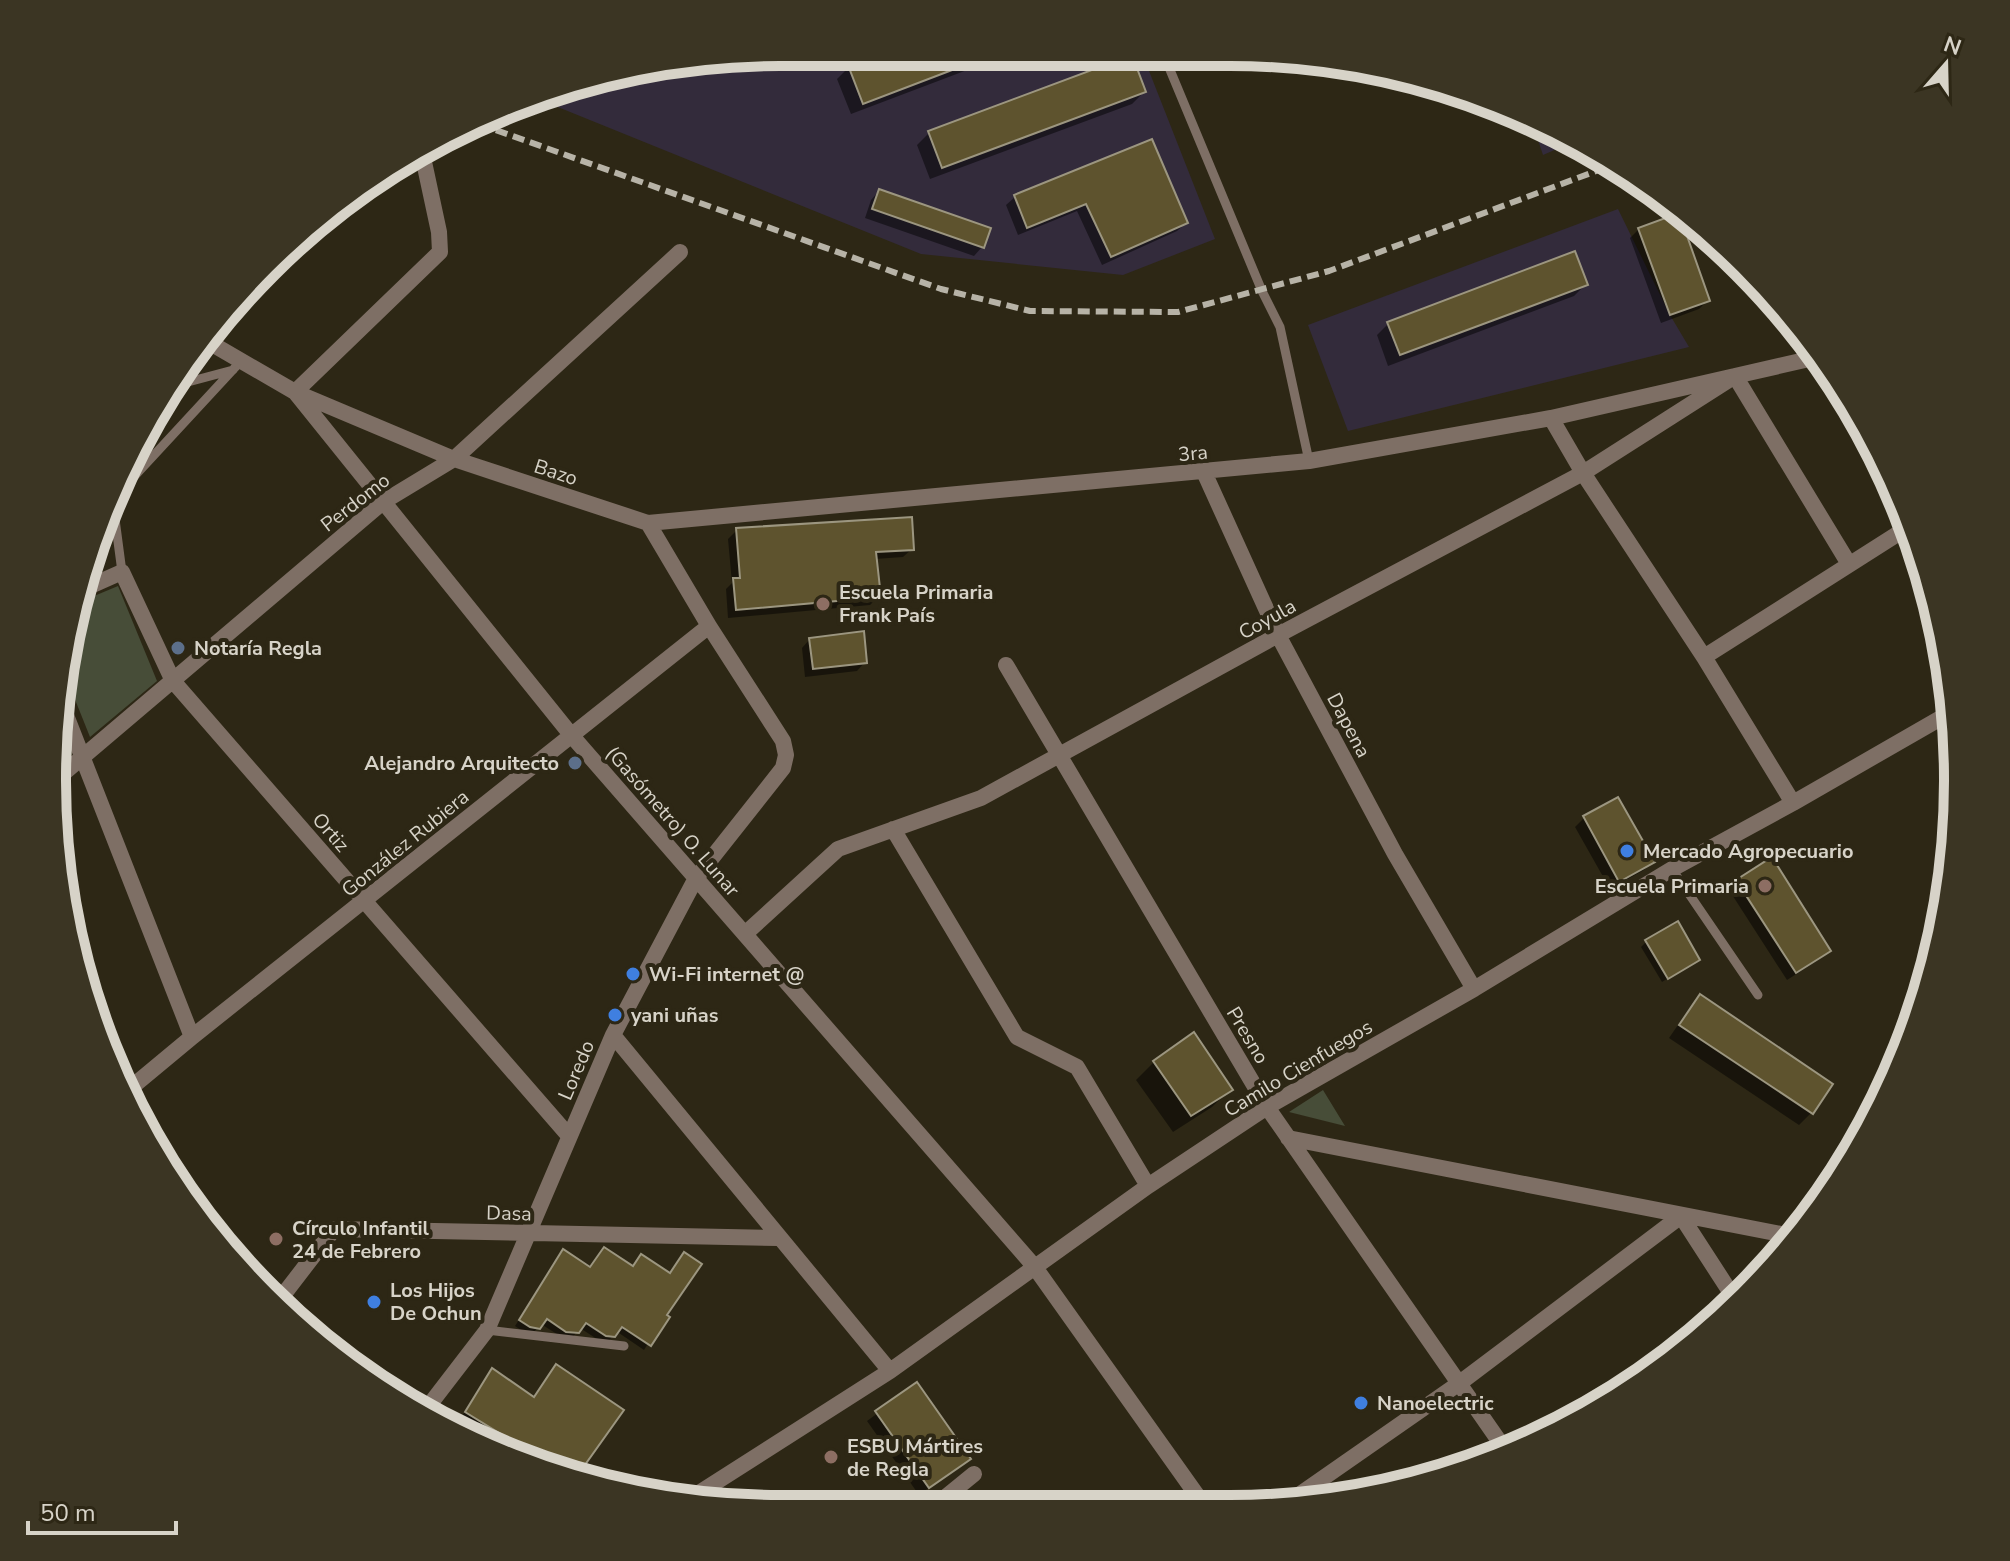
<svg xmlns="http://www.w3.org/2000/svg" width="2010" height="1561" font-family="'Nunito Sans',sans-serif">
  <rect width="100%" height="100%" fill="#2d2715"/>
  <!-- commercial -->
  <path fill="#332b3b" d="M780,52l362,1 73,186 -92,36 -202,-21 -383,-155 54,-22z
    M1534,128l32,17 -23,10z
    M1618,209l52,106 19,32 -341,84 -40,-106z"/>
  <!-- green -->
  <path fill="#474d38" d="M118,586l39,95 -67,56 -24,-60 9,-73z
    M1323,1090l22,36 -56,-14z"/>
  <!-- shadow -->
  <path fill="#0007" d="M887,52l125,1 -161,61 -14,-35 12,-12z
    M1144,92l-12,12 -202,75 -13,-34 12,-12z
    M1151,142l35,81 -9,8 -75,34 -25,-54 -59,24 -12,-30 9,-8z
    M879,191l103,56 -8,9 -109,-38 6,-18z
    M1639,229l69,71 -9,9 -38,14 -31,-85z
    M1715,241l22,22 -12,4z
    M1586,284l-12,12 -186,70 -11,-31 11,-11z
    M737,530l175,19 -9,8 -28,2 4,37 -9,9 -142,13 -2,-29 6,-6 -4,-44z
    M810,639l55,23 -8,9 -52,6 -3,-29z
    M1617,799l35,63 -8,8 -34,19 -35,-62 9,-9z
    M1738,881l91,70 -9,8 -33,21 -58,-90z
    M1646,942l52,17 -36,23 -21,-35z
    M1700,997l130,87 -19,29 -12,12 -130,-87 20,-29z
    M1154,1062l76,27 -18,18 -39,25 -37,-52z
    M563,1252l26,17 43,-2 9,-10 28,18 15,-20 -19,61 -21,34 -28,-19 -8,11 -8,-1 -20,-13 -8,10 -12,-2 -19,-12 -8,9 -9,-1 -9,-6z
    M487,1376l46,22 88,12 -45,66 -48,-14 -67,-44z
    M916,1385l52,74 -49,36 -52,-74z"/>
  <!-- building -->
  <path fill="#5e532e" stroke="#9c9680" stroke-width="2" d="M881,52l112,1 1,1 -131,50 -15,-39z
    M1132,55l14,37 -204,76 -14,-37z
    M1152,139l36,84 -77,34 -25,-53 -59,24 -13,-33z
    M879,189l112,39 -7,20 -112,-39z
    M1679,213l31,88 -40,14 -32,-87z
    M1575,251l13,34 -188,70 -13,-33z
    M912,517l2,33 -38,2 5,45 -145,13 -3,-32h7l-4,-50z
    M864,631l3,32 -54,6 -4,-31z
    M1618,797l37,65 -36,20 -36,-66z
    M1772,857l59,94 -35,22 -60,-93z
    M1678,921l22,39 -32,19 -23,-39z
    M1700,994l133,90 -20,30 -134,-89z
    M1194,1032l39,58 -42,26 -38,-55z
    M604,1247l29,19 8,-12 29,19 14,-21 18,12 -35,51 3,2 -19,29 -29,-19 -7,10 -9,-1 -20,-13 -7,10 -13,-1 -19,-13 -7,10 -10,-2 -11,-7 44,-71 27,18z
    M556,1364l68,46 -47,66 -31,-9 -15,-10 2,-3 -68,-42 27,-44 42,29z
    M917,1382l54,77 -42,29 -54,-77z"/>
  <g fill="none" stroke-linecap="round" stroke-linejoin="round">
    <!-- service -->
    <path stroke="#7e6f65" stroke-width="9" d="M1163,53l99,238 18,36 29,134
      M173,386l60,-16
      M118,494l123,-133
      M113,504l9,68
      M1672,869l86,126
      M487,1330l137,16"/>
    <!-- minor -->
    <path stroke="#7e6f65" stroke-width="16" d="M421,148l18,84 1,20 -145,140 277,344 462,530 172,242
      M207,341l88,51 159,67 194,64 61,103 74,115 3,14 -3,13 -87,110 -83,157 -126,295 -63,82
      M1551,418l32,55 121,184 89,146
      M1204,472l74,163 117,219 79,135
      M648,523l661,-62 242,-43 184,-42 114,188
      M77,592l45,-20 51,109 396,455
      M1704,657l206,-131
      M1006,665l261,442 239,344
      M62,705l130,332
      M52,783l331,-281 71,-43 226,-207
      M893,829l124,208 60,30 71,119
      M746,933l92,-84 143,-51 297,-163 305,-162 152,-97 83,-19
      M613,1035l277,336
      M127,1091l65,-54 517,-411
      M1288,1138l508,99
      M1681,1216l55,85
      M277,1303l57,-74 444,9
      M688,1500l202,-129 258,-185 119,-79 207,-118 198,-120 121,-66 160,-92
      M1283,1506l178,-124 220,-166
      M931,1509l43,-35"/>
    <!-- secondary -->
    <path stroke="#b09787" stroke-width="16" d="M260,1289l118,98"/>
    <!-- rail -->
    <path stroke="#b7b3a7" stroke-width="6" stroke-dasharray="12 6" stroke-linecap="butt" d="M479,124l462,165 89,22 148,1 151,-41 278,-104"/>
  </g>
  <!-- markers -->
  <g fill="#8d6e63" stroke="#2d2715" stroke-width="3">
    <circle cx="823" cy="604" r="8"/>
    <circle cx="1765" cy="886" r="8"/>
    <circle cx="276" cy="1239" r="8"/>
    <circle cx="831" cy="1457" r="8"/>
  </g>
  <g fill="#5c6f8a" stroke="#2d2715" stroke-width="3">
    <circle cx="178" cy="648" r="8"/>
    <circle cx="575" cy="763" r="8"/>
  </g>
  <g fill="#3f7fe0" stroke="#2d2715" stroke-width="3">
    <circle cx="1627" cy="851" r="8"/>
    <circle cx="633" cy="974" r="8"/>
    <circle cx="615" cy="1015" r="8"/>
    <circle cx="374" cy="1302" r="8"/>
    <circle cx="1361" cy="1403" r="8"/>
  </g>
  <g text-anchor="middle" stroke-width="8" stroke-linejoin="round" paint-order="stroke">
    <!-- street labels -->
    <g font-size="20" fill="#d7d3c8" stroke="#2d2715">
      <text transform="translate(1193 453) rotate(-5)" y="7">3ra</text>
      <text transform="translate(556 472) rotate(18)" y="7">Bazo</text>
      <text transform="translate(355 502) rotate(-38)" y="7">Perdomo</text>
      <text transform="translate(1267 619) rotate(-29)" y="7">Coyula</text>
      <text transform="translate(1349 725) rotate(62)" y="7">Dapena</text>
      <text transform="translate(673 821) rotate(49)" y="7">(Gasómetro) O. Lunar</text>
      <text transform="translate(331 832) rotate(49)" y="7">Ortiz</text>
      <text transform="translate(405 843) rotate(-39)" y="7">González Rubiera</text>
      <text transform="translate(1248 1035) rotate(59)" y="7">Presno</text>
      <text transform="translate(1298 1068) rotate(-31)" y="7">Camilo Cienfuegos</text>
      <text transform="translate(576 1070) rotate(-67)" y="7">Loredo</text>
      <text transform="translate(509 1213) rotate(1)" y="7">Dasa</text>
    </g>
    <!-- poi labels -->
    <g font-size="20" font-weight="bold" fill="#d7d3c8" stroke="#2d2715" text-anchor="start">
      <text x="839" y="599">Escuela Primaria<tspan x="839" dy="23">Frank País</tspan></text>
      <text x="194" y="655">Notaría Regla</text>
      <text x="559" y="770" text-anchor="end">Alejandro Arquitecto</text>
      <text x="1643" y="858">Mercado Agropecuario</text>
      <text x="1749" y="893" text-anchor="end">Escuela Primaria</text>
      <text x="649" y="981">Wi-Fi internet @</text>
      <text x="631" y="1022">yani uñas</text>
      <text x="292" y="1235">Círculo Infantil<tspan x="292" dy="23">24 de Febrero</tspan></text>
      <text x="390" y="1297">Los Hijos<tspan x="390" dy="23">De Ochun</tspan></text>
      <text x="1377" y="1410">Nanoelectric</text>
      <text x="847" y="1453">ESBU Mártires<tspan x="847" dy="23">de Regla</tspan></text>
    </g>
  </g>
  <!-- crop -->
  <path d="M0 0H2010V1561H0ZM780 66H1230A714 714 0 0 1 1944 780V781A714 714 0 0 1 1230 1495H780A714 714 0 0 1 66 781V780A714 714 0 0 1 780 66Z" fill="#3b3523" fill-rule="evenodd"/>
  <path fill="none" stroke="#d7d3c8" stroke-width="10" d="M780 66H1230A714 714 0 0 1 1944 780V781A714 714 0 0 1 1230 1495H780A714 714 0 0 1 66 781V780A714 714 0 0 1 780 66Z"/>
  <!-- north arrow -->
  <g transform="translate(1946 64) rotate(20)" stroke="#2d2715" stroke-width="6" paint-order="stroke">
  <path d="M0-6L14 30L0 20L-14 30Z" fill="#d7d3c8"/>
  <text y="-12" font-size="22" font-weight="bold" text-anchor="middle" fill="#d7d3c8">N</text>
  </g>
  <!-- scale -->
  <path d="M28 1521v12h148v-12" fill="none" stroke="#d7d3c8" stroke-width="4"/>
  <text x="40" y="1521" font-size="24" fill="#d7d3c8" stroke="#2d2715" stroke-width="6" paint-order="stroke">50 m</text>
</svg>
